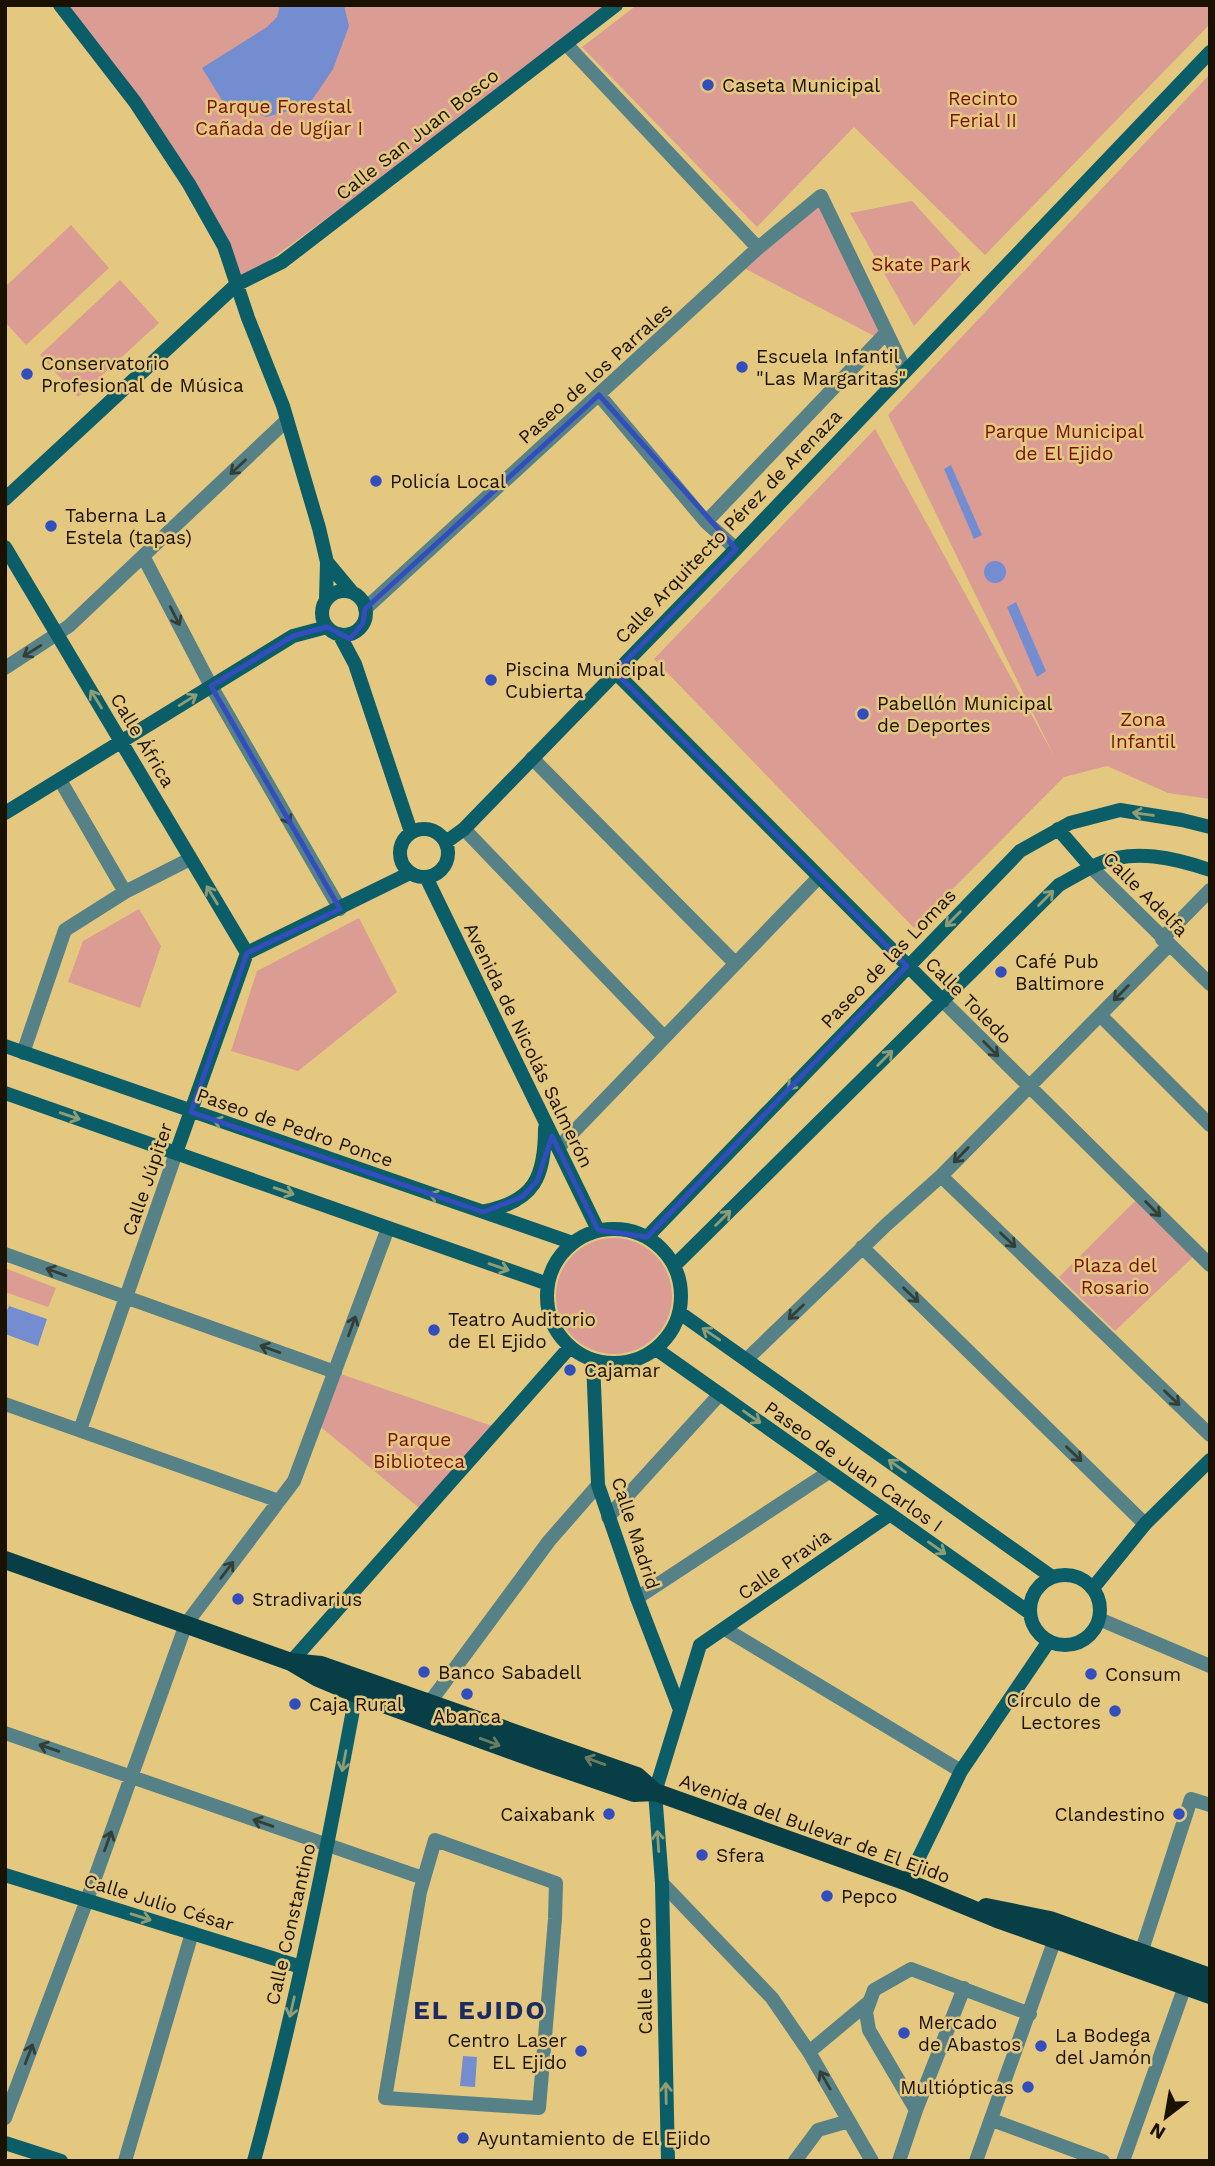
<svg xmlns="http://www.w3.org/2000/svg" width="1215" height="2166" font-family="'Work Sans',sans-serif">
  <rect width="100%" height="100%" fill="#e5c87f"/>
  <!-- green -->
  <path fill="#da9c93" d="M60,5h556l-380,280 -47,-101z
    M637,5h573v19l-225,231 -131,-128 -97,100 -175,-180z
    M1210,74v725l-42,-6 -61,-27 -43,11 -150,151 -260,-269 221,-230 179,327 -166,-341z
    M821,196l65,137 -6,6 -140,-73z
    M912,201l58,64 -56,61 -64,-113z
    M71,225l38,43 -83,77 -21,-23v-35z
    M120,280l39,43 -81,74 -38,-42z
    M139,909l22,37 -21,62 -72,-26 15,-41z
    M359,918l38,74 -99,79 -67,-20 26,-80z
    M1136,1200l57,57 -78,74 -56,-54z
    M556 1296a58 58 0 1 1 116 0a58 58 0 1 1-116 0Z
    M5,1268l51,20 -8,19 -43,-15z
    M335,1372l163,56 -74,84 -108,-89z"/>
  <!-- water -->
  <path fill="#748dd1" d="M280,5h64l5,21 -16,43 -25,37 -42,11 -44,-17 -20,-32 65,-41 10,-10z
    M951,465l31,70 -8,4 -30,-70z
    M984 572a11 11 0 1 1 22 0a11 11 0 1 1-22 0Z
    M1016,602l30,69 -9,6 -30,-70z
    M9,1306l38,13 -9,27 -33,-12v-19z
    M463,2056l14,1 -2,30 -15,-1z"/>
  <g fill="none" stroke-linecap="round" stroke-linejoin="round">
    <!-- street -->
    <path stroke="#568187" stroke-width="14" d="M566,44l192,204
      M599,395l107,127 30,27
      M706,522l180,-189
      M143,556l68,130 129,223
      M365,609l393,-361 63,-52 84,174
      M5,668l64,-42 218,-206
      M532,758l203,205
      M60,780l65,112
      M464,829l200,208
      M1091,867l119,117
      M1162,939l48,-49
      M943,1001l267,264
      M1100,1015l110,110
      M23,1053l42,-123 60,-38 65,-33
      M558,1148l260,-270
      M941,1176l269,259
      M862,1247l283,277
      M5,1254l330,118
      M747,1359l139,-134 55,-49 228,-231
      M5,1404l274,97
      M80,1430l96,-277
      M608,1517l112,-123
      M637,1598l192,-126
      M1099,1619l111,47
      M725,1629l236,142
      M430,1702l119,-161 49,-56
      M5,1733l418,145
      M435,1840l121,43 -1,36 -16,189 -154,-10 35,-206z
      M662,1883l110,115 37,54 63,109
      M1141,1953l50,-154 19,6
      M809,2052l61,-51
      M916,2110l48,-122
      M5,2118l82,-218 99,-276 108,-143 94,-253
      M992,2120l111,41
      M125,2161l67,-228
      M795,2161l23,-31 31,-9
      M899,2161l17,-51 -47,-80 -3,-18 8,-22 37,-21 119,45
      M976,2161l79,-222
      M1123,2161l62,-175"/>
    <!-- secondary -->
    <path stroke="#0b5d67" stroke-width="14" d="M60,5l75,97 54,82 35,62 24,72 35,88 36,122 8,34 -1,38
      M5,499l231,-214 46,-23 334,-257
      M5,547l242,406
      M327,562l25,30
      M322 613a22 22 0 1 1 44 0a22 22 0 1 1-44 0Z
      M339,634l16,30 56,168
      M615,672l328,329
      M5,813l288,-177 34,-9
      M400 853a24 24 0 1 1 48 0a24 24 0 1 1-48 0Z
      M1058,829l33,38
      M446,842l18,-13 272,-280 474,-497
      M426,877l172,353
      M5,1046l568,197
      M5,1093l543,191
      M176,1153l71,-200 163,-80
      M485,1211c50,-10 60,-35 60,-83
      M547 1296a67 67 0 1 1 134 0a67 67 0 1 1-134 0Z
      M647,1237l373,-386 50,-28 50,-13 62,10 28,7
      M674,1266l385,-381c13,-7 26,-15 39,-21 35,-16 77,-6 112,6
      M680,1313l372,264
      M656,1349l374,264
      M593,1360l5,125 39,113 43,112
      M1030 1610a35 35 0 1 1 70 0a35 35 0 1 1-70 0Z
      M1093,1588l52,-64 65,-64
      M291,1662l279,-315
      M5,1875l296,92
      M907,1882l54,-111 88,-130
      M5,2143l56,18
      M254,2161c42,-154 73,-311 102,-467
      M668,2161l-6,-278 -7,-91 45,-147 189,-130"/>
    <!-- primary -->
    <path stroke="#083f46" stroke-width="18" d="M5,1560l286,102 27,16 38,16 182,66 96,33 21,-1
      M291,1662l30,3 316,111 18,16 252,90 90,37 213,76
      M986,1907l64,13 160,57"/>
  </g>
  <!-- one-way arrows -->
  <defs><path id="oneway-shaft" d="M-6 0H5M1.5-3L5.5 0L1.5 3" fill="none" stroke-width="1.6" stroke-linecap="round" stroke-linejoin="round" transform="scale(1.75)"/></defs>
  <g stroke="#323e36">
    <use href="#oneway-shaft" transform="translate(238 467) rotate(137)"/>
    <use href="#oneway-shaft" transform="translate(175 616) rotate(63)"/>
    <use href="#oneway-shaft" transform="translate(32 651) rotate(148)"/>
    <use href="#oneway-shaft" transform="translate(285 815) rotate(60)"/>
    <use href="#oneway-shaft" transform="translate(1121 993) rotate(135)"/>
    <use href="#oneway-shaft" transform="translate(991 1049) rotate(45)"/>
    <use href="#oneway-shaft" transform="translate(961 1155) rotate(134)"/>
    <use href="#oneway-shaft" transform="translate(1153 1209) rotate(45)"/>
    <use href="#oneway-shaft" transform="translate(1008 1240) rotate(44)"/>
    <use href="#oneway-shaft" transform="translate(56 1272) rotate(-160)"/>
    <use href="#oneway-shaft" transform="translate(911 1295) rotate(44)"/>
    <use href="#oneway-shaft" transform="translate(796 1312) rotate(136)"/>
    <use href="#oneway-shaft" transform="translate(352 1326) rotate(-70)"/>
    <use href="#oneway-shaft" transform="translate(270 1349) rotate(-160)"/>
    <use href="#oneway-shaft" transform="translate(1172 1398) rotate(44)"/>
    <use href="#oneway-shaft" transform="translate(1074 1454) rotate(44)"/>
    <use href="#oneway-shaft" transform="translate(227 1570) rotate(-53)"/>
    <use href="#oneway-shaft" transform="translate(49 1748) rotate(-161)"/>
    <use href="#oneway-shaft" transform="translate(263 1823) rotate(-161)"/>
    <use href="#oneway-shaft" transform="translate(108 1841) rotate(-70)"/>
    <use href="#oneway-shaft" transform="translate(29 2054) rotate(-69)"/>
    <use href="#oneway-shaft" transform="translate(825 2080) rotate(-120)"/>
  </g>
  <g stroke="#8e9d75">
    <use href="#oneway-shaft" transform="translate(96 699) rotate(-122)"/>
    <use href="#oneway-shaft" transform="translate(188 700) rotate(-32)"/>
    <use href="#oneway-shaft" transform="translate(1143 814) rotate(-172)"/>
    <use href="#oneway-shaft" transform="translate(212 895) rotate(-121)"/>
    <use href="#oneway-shaft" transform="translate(1046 898) rotate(-45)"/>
    <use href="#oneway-shaft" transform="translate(953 919) rotate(135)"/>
    <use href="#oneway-shaft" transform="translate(885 1058) rotate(-45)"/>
    <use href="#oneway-shaft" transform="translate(795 1082) rotate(134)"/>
    <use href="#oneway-shaft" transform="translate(70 1116) rotate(19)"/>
    <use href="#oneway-shaft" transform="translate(223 1123) rotate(-161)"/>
    <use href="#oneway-shaft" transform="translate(284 1191) rotate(19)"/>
    <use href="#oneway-shaft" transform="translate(439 1197) rotate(-161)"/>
    <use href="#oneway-shaft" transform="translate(723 1218) rotate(-45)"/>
    <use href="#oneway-shaft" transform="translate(499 1267) rotate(19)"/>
    <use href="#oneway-shaft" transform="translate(711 1334) rotate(-146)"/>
    <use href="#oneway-shaft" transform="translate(752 1417) rotate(35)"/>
    <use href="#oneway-shaft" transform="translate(897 1466) rotate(-144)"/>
    <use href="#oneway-shaft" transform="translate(937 1548) rotate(35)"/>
    <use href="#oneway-shaft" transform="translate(344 1761) rotate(101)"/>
    <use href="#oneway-shaft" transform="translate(658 1841) rotate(-94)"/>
    <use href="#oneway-shaft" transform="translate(141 1917) rotate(17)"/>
    <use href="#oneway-shaft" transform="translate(292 2007) rotate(103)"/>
    <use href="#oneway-shaft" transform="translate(666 2093) rotate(-91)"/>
  </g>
  <g stroke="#6b7d60">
    <use href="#oneway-shaft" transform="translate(490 1742) rotate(20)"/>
    <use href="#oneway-shaft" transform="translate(595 1761) rotate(-160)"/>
  </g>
  <!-- marked area -->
  <path fill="none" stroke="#324dbe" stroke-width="5" stroke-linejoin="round" d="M599,395l137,154 -121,123 292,294 -260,271 -49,-7 -46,-94 -15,45 -15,16 -39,15 -292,-100 56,-159 93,-44 -129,-223 82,-50 34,-9 23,12 13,-16 2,-14z"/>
  <!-- markers -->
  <g fill="#324dbe" stroke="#e5c87f" stroke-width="2.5">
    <circle cx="708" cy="85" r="7"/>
    <circle cx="742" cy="367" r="7"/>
    <circle cx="27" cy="374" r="7"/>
    <circle cx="376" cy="481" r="7"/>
    <circle cx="51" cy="526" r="7"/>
    <circle cx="491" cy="680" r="7"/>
    <circle cx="863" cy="714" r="7"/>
    <circle cx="1001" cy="972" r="7"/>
    <circle cx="434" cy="1330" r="7"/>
    <circle cx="570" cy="1370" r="7"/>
    <circle cx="238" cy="1599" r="7"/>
    <circle cx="424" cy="1672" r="7"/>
    <circle cx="1091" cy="1674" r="7"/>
    <circle cx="467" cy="1694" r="7"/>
    <circle cx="295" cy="1704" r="7"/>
    <circle cx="1115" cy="1711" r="7"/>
    <circle cx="609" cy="1814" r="7"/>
    <circle cx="1179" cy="1814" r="7"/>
    <circle cx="702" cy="1855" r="7"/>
    <circle cx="827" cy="1896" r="7"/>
    <circle cx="904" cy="2033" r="7"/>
    <circle cx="1041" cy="2046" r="7"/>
    <circle cx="581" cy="2051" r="7"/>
    <circle cx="1028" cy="2087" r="7"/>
    <circle cx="463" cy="2138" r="7"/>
  </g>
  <g text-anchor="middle" stroke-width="5" stroke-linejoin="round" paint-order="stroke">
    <!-- poi labels -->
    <g font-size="19" fill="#1a1100" stroke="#e5c87f" text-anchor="start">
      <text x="722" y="92">Caseta Municipal</text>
      <text x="756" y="363">Escuela Infantil<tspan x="756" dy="22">"Las Margaritas"</tspan></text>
      <text x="41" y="370">Conservatorio<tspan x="41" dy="22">Profesional de Música</tspan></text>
      <text x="390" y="488">Policía Local</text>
      <text x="65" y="522">Taberna La<tspan x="65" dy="22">Estela (tapas)</tspan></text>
      <text x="505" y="676">Piscina Municipal<tspan x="505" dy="22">Cubierta</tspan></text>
      <text x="877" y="710">Pabellón Municipal<tspan x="877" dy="22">de Deportes</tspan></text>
      <text x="1015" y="968">Café Pub<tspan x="1015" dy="22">Baltimore</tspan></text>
      <text x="448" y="1326">Teatro Auditorio<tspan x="448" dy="22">de El Ejido</tspan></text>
      <text x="584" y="1377">Cajamar</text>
      <text x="252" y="1606">Stradivarius</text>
      <text x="438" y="1679">Banco Sabadell</text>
      <text x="1105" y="1681">Consum</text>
      <text x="1101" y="1707" text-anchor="end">Círculo de<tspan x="1101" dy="22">Lectores</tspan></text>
      <text x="309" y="1711">Caja Rural</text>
      <text x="467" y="1723" text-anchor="middle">Abanca</text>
      <text x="595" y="1821" text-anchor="end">Caixabank</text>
      <text x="1165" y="1821" text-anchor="end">Clandestino</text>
      <text x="716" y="1862">Sfera</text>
      <text x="841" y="1903">Pepco</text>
      <text x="918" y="2029">Mercado<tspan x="918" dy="22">de Abastos</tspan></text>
      <text x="1055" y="2042">La Bodega<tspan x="1055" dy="22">del Jamón</tspan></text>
      <text x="567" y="2047" text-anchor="end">Centro Laser<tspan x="567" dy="22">EL Ejido</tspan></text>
      <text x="1014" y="2094" text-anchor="end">Multiópticas</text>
      <text x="477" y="2145">Ayuntamiento de El Ejido</text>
    </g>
    <!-- park labels -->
    <g font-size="19" fill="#77110e" stroke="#e5c87f">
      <text x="983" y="105">Recinto<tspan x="983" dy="22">Ferial II</tspan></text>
      <text x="279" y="113">Parque Forestal<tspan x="279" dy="22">Cañada de Ugíjar I</tspan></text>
      <text x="921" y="271">Skate Park</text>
      <text x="1064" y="438">Parque Municipal<tspan x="1064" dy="22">de El Ejido</tspan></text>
      <text x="1143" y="726">Zona<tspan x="1143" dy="22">Infantil</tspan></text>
      <text x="1115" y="1272">Plaza del<tspan x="1115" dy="22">Rosario</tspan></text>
      <text x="419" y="1446">Parque<tspan x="419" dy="22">Biblioteca</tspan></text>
    </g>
    <!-- street labels -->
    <g font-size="19" fill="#1a1100" stroke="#e5c87f">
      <text transform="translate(417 134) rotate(-38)" y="7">Calle San Juan Bosco</text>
      <text transform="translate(595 373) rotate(-42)" y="7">Paseo de los Parrales</text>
      <text transform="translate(728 526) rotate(-46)" y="7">Calle Arquitecto Pérez de Arenaza</text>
      <text transform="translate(143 740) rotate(59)" y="7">Calle África</text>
      <text transform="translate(1146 894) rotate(45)" y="7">Calle Adelfa</text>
      <text transform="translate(888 958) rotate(-46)" y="7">Paseo de las Lomas</text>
      <text transform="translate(969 1000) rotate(45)" y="7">Calle Toledo</text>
      <text transform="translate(529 1045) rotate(64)" y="7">Avenida de Nicolás Salmerón</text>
      <text transform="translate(295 1127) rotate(19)" y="7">Paseo de Pedro Ponce</text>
      <text transform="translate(147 1179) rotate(-71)" y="7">Calle Júpiter</text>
      <text transform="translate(854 1466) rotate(35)" y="7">Paseo de Juan Carlos I</text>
      <text transform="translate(636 1533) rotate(72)" y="7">Calle Madrid</text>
      <text transform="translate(784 1564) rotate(-35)" y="7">Calle Pravia</text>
      <text transform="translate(815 1828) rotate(20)" y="7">Avenida del Bulevar de El Ejido</text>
      <text transform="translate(159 1902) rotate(17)" y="7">Calle Julio César</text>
      <text transform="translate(290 1924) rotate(-77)" y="7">Calle Constantino</text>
      <text transform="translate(644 1976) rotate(-91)" y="7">Calle Lobero</text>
    </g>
    <!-- district labels -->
    <g font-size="26" font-weight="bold" letter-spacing="2" fill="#1c2c63" stroke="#e5c87f">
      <text x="480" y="2019">EL EJIDO</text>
    </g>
  </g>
  <!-- border -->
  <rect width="1215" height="2166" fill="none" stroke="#1a1100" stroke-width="14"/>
  <!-- north arrow -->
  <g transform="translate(1166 2117) rotate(211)" stroke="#e5c87f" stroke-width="5" paint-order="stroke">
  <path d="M0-5L12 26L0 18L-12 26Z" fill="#1a1100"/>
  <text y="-10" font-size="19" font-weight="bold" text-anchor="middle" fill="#1a1100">N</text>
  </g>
</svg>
